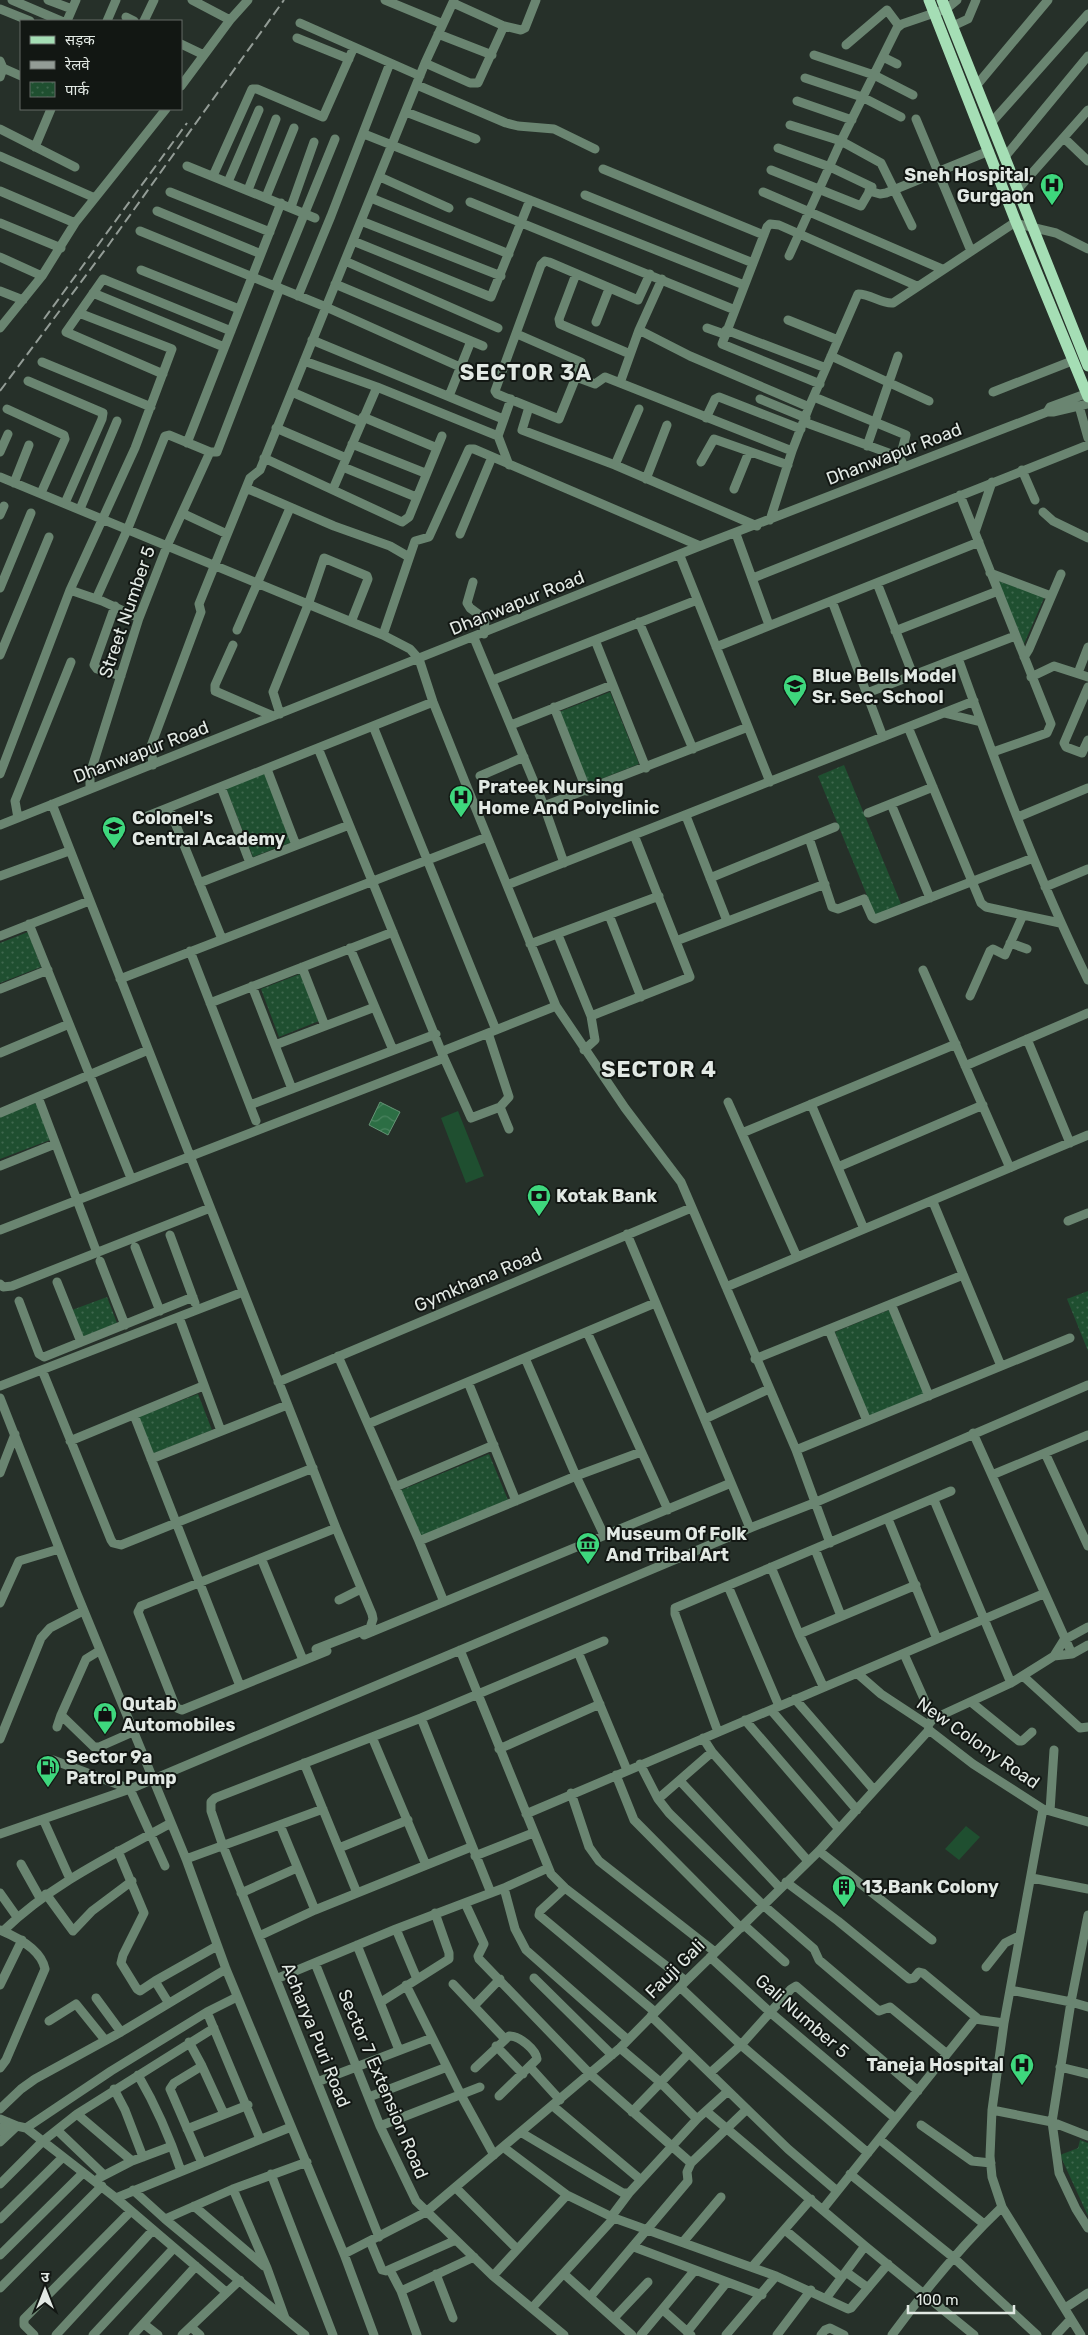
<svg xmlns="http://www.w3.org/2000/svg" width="1088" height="2335" font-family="Rubik,'Noto Sans Devanagari',sans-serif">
  <defs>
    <pattern id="park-dots" width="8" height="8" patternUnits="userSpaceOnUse" patternTransform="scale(1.25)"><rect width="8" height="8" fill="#1f4f30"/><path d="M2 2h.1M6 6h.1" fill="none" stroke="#3f684e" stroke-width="1.8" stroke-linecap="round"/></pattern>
    <pattern id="water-waves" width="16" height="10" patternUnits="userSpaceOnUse" patternTransform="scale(1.25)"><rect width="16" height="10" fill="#2c6e44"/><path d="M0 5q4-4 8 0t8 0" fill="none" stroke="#4a835f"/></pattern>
  </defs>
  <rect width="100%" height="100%" fill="#263029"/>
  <!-- park -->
  <path fill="url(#park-dots)" d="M998,581l47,15 -21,48z
    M610,692l29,72 -51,20 -29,-72z
    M844,765l57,139 -26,11 -57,-139z
    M265,773l27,69 -39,15 -27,-69z
    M28,932l13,35 -41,16v-40z
    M300,974l19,47 -40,16 -18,-48z
    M36,1103l14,37 -50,19v-43z
    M1088,1291v60l-21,-52z
    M107,1297l10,26 -35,14 -10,-27z
    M889,1310l35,84 -55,22 -34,-84z
    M198,1394l14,36 -60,24 -14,-37z
    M489,1454l19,46 -89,37 -20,-46z
    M1080,2140l8,3v73l-28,-61 18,-7z"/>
  <!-- pitch -->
  <path fill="#1f4f30" d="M458,1111l26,65 -18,7 -25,-65z
    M966,1826l14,11 -21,23 -14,-11z"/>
  <!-- water -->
  <path fill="url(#water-waves)" stroke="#639374" d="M380,1102l20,10 -12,23 -19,-10z"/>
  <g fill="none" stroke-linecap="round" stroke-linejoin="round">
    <!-- minor -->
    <path stroke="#6a8571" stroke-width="9" d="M12,0l49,21
      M48,0l24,9
      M192,0l38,20
      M385,0l58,24
      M453,3l51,23 17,4 4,-2 11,-28
      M0,9l30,12
      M126,17l8,4
      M67,21l9,-21
      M107,21l9,-21
      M144,21l10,-21
      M300,23l120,53
      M953,26l15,-7 8,-19
      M438,34l54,21
      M297,38l52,21
      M181,44l23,11
      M846,45l41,-35 12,16
      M814,55l60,20 39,20
      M883,57l14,7
      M0,61l3,7 -3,9
      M425,63l45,20h8l26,-57
      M3,68l18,8
      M805,78l57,19 39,20
      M417,85l89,38 12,3 36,3 41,20
      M181,86l49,-66 18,-20
      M976,86l72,-86
      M797,101l55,19
      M406,112l70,27
      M916,119l55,132
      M991,123l97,-109
      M790,125l51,16 40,22 31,63
      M0,129l75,38
      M364,134l380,151
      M1064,138l24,23
      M35,147l16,-38
      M0,156l95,42
      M1004,158l84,-102
      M187,166l128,52
      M603,169l161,66
      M771,170l90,36 11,-19 -42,-20 -52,-19
      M213,176l39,-87h5l66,28 31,-70
      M380,177l69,31
      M228,182l31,-72
      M1018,189l70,-79
      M248,190l28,-71
      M0,191l75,32
      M869,191l11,3 6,-1 103,-42
      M170,192l100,40
      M763,192l179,77
      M585,195l168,68
      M266,197l28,-69
      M371,198l138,56
      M470,202l265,108
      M291,207l23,-65
      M157,211l104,43
      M361,221l140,55
      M0,223l61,25
      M140,231l186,76 134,60
      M353,241l138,56 39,-97
      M789,256l52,-115 56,-113 5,-4 44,-15 11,-9
      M0,257l42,19
      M345,261l153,67
      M141,270l98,39
      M576,274l-17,45 1,5 70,30
      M335,284l148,62
      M275,286l60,-147
      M0,291l23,9
      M93,293l131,54
      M298,296l33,-80 59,-153
      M788,320l50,20
      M596,322l13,-33
      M0,328l42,-52 33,-53 91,-114
      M707,328l17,6
      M639,330l51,26 119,51
      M726,330l100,38
      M517,334l64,28 -5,15 -17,42 -62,-25 -2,-3 46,-126 4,-4 4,1 89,38 12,-26
      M312,340l191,79
      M831,356l98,45
      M304,361l73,26 121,49
      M42,362l109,45
      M163,374l-97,-42 37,-53 128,52
      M576,377l19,7 10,-7 187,74
      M28,381l75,32 -1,6 -37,84
      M620,383l19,-53 23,-51
      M820,384l-98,-40 45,-117 3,-3 9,1 138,61
      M292,392l69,30
      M993,392l79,-31
      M449,396l22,-55
      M814,397l92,38 -6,23
      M760,399l46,19
      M1079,406l9,32
      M529,407l-7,23 93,35 142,61
      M7,409l57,26 1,4 -24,54
      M1047,412l3,-5 38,-14
      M363,417l74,31
      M706,418l9,-19 4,-2 82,32
      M804,422l90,33 6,3 2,4
      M276,428l70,30
      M187,443l94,-240
      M352,444l73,29
      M867,446l31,-90
      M0,452l8,-18
      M264,458l138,64 7,-5 33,-81
      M701,462l13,-23 74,26
      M509,465l-11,-29 13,-37
      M615,465l24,-56
      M343,467l73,30
      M1022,470l13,30
      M0,477l383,158 27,14 9,10 14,43 32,80 91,224 69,102 56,74 115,268 34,93
      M646,479l21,-54
      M14,483l15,-38
      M246,488l88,38 56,20 19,11
      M333,489l44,-102
      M734,489l15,-37
      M960,495l91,229 -4,9 -54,19
      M80,509l37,-88
      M1043,512l10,9 35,17
      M182,513l45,21
      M0,515l4,-9
      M770,520l22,-69 17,-44 49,-113c13,0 23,10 35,9l121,-80 42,10 32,16
      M975,532l17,-50
      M460,534l32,-77
      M736,534l33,91
      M680,556l90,226
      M990,573l61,23
      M753,578l335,-133
      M473,582l-6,21 3,5 15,11 -1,15
      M877,583l36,92
      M0,588l31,-75
      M70,590l32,11 37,17
      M96,599l32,-71 37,-92 4,-1 41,17h7l63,-164
      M832,601l51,136
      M115,606l-21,59 3,4 24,7
      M639,622l54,127
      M237,630l53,-122
      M895,631l103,-40
      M383,635l32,-94 14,-4 40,-88h5l226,97
      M474,638l70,168 20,57
      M595,640l51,128
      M233,645l-18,40v6l58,25
      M716,647l263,-105
      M0,655l49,-118
      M1024,657l5,-8 32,-75
      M958,658c39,109 79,218 130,322
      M1078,673l10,-26
      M1031,677l23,-11 34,11
      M493,680l204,-80
      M1088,687l-24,56 2,4 16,6 6,-13
      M867,693l148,-57
      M554,707l33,84
      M944,713l37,9
      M280,714l-7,-22 35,-87 16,-47 43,18 1,3 -17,43
      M511,725l101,-40
      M373,726l123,304
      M908,727l73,176 5,4 74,16
      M318,748l126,310 27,60 29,-11 9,-10 -21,-64
      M153,765l-2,-19 50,-134 -2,-8 51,-126 10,-8 165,-407 29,-63
      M267,769l29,76
      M0,774l70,-184 65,-142 37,-99 -93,-36
      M480,776l44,-19
      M221,787l29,76
      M90,789v-15l49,-156 28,-72 43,-94
      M52,804l284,724 36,86 1,5 -3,9 -54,21
      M891,804l39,94
      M544,806l204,-79
      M169,808l53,131
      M868,813l65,-26
      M686,816l41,105
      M1018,817l70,-29
      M18,818l-3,-17 56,-139
      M140,819l293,-117
      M0,825l700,-279 347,-134h6l35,-8
      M809,838l23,69 6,2 26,-10 8,18 3,2 158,-61
      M0,876l69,-25
      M710,878l125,-51
      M199,883l150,-58
      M507,885l467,-184
      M1045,887l43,-18
      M609,915l32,82
      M29,924l102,254
      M558,935l33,81 4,24 -11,10
      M0,936l89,-35
      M676,941l149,-57
      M1010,943l17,6
      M530,944l129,-48
      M350,948l43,102
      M190,951l66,170
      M302,967l23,59
      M923,970l87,198
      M120,979l367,-142
      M252,986l40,103
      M0,989l48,-19
      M970,996l20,-45 3,-2 12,6 18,-40
      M210,1003l183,-71
      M591,1016l99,-39 -56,-142
      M1027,1039l43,104
      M275,1045l100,-38
      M443,1051l113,-45
      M0,1053l69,-29
      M965,1066l123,-53
      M38,1097l59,156
      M728,1102l69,155
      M811,1104l53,125
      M250,1105l186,-71
      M500,1107l9,22
      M0,1113l148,-63
      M742,1133l214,-89
      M0,1166l55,-22
      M838,1167l145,-62
      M933,1202l68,164
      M1068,1221l20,-8
      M0,1230l439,-170
      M627,1234l123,294
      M170,1235l25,68
      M135,1247l25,64
      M100,1261l25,64
      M57,1282l24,60
      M0,1284l3,3 9,-1 198,-78
      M726,1287l362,-152
      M19,1301l20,53 5,3 149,-60
      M891,1304l38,92
      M179,1317l42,114
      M829,1330l38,91
      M587,1332l81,178
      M338,1356l81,185 25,61
      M525,1358l51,118 28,59
      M755,1359l208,-84
      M42,1370l69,170 2,3 8,2 192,-77
      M278,1382l413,-174
      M468,1382l48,119
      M0,1386l243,-94
      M0,1398l77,196 109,265 40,110 118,285 30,81
      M134,1415l106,271
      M705,1419l64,-30
      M368,1424l287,-121
      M973,1433l99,221
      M70,1441l133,-55
      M796,1450l274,-112
      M1045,1453l43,93
      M151,1459l136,-54
      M0,1473l15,-39
      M992,1475l96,-40
      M395,1487l99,-42
      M934,1500l77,183
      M888,1519l49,120
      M419,1541l157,-65 65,-24
      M815,1549l26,67
      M261,1558l42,102
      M771,1567l28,67 24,52
      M728,1586l51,120
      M339,1600l22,-11
      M0,1603l19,-42 40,-12
      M799,1634l117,-49
      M364,1635l367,-152
      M460,1650l91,224 14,14 121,93
      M99,1651l-13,8 -25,56 33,32h5l34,-15
      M327,1651l-145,59 -5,-2 -3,-5 -36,-91 3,-6 195,-78
      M578,1652l49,118
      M904,1654l29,65
      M1054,1656l10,-16 24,-13
      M858,1674l23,20 47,31
      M1023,1676l57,52 8,-1
      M795,1699l79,91
      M971,1702l48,39h3l10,-9
      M771,1710l86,100
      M421,1718l70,175
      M745,1720l94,109
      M928,1725l5,-6 78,-36 43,-27 18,-2 16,-9
      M928,1726l1,4 44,34 70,45 45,13
      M57,1727l4,-12
      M718,1732l-43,-118v-6l276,-117
      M372,1737l54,128
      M703,1738l9,14 96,109
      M0,1739l41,-101 9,-10 33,-17
      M499,1749l101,-45
      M53,1760l77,29 35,77
      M304,1763l53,130
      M640,1764l18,35 11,14 94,92 51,44 5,11 60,51 11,-4 57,47
      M616,1775l18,45 107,108
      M680,1781l100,107
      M571,1793l18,54 10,14 116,91
      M658,1799l54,-47
      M1043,1809l-39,214 -12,87 -2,46 2,21 10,30 79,128
      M1050,1811l4,-61
      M526,1814l517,-220
      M43,1819l27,60
      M280,1825l35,85
      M0,1834l130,-45 620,-261 64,-25 274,-118
      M339,1848l69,-28
      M118,1851l26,62 -21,42 -2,8 16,26 3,2 15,-10 13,21
      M819,1851l113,89
      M475,1856l58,-23
      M186,1859l137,-50
      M21,1864l19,34
      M1032,1878l56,11
      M786,1882l52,39 71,58 5,-1 5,-6 4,1 54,45
      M504,1888l11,41 11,21 102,90
      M565,1888l-25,23 -1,4 116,97
      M0,1893l17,24
      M241,1893l56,-25
      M46,1894l27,37 19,-20 40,-30
      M465,1903l19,41 -6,12 1,3 111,115 101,89
      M1088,1915l-17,87 -19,120 7,51 17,36 12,19
      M744,1925l41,37
      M396,1929l21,50
      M0,1930c17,7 41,19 45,39l-39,91 -6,8
      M3,1931c50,-48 108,-75 168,-108
      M259,1936l56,-26 156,-63
      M357,1945l42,105
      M710,1957l61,56 124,105
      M315,1963l65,163 36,75 77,75 71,59
      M986,1967l19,-24 14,-7
      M534,1978l78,77
      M276,1979l120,-50 108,-41 44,-20
      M155,1981l62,-35
      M453,1984l52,55
      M0,1985l22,-45
      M406,1985l55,110 33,60
      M680,1987l61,58 127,108
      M1010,1990l61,12 17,5
      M237,1997l-30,15 53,127
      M96,1998l25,34
      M381,2002l68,-43v-6l-14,-40
      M474,2006l26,-27
      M651,2016l137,133 49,42
      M49,2021l27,-17 29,36
      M189,2042l13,24 22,48
      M496,2046l27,28
      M620,2048l40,34 37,37
      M530,2067l30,33
      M1060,2067l28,7
      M475,2068l34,-32c10,-1 27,14 28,23l-38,37
      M710,2073l31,-28 50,-56 5,-3 122,105
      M138,2075c18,31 32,63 43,96
      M317,2082l115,-44
      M114,2089l11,21 18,47
      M369,2097l78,-30
      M553,2106l88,74
      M0,2109l21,-20 14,-10 86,-47 105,-63
      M992,2110l60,12 36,14
      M706,2111l159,135 109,89
      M632,2112l57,-59
      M77,2114l55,47 40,-15
      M0,2119l17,7
      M921,2125l51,36 19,2
      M380,2126l100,-39
      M26,2128l85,-57 96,-59
      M187,2129l61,-24
      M57,2130l46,44
      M0,2131l8,-9
      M522,2133l101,60h6l68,-74 31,-28
      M879,2139l105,85
      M0,2142l17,-16 9,2 90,70 110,94
      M503,2147l64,48 47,23 162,58 72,33 3,-1 37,-44
      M202,2163l-32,-74 4,-6 28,-17
      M271,2174l62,161
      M850,2174l104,84 83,77
      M99,2178l33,-17
      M0,2184l43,-43 34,-27 137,-86
      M456,2188l61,61
      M233,2189l34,79 18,50
      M133,2190l32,29
      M116,2198l175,-71
      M194,2206l70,60
      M823,2209l152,-190 29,4
      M611,2217l18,-24
      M0,2219l63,-62
      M785,2230l56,47
      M379,2237l-156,-391 -12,-35v-9l4,-4 206,-80 183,-77
      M370,2241l12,29 4,1 70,-31
      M683,2242l38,-45
      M634,2247l128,48
      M344,2254l82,-42 194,-164 66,-67 133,-130 110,-121
      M0,2255l83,-82
      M752,2267l59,-68
      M390,2270l11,21 16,44
      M846,2272l22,16
      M436,2274l17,44
      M564,2274l68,61
      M493,2276l74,-81
      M0,2288l102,-102
      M401,2291l73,-34
      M590,2297l98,-116 -1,-9 4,-9 56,-54
      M827,2297l38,-51
      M532,2308l82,-90
      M1065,2308l23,-15
      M663,2310l28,25
      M614,2318l34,-36
      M144,2324l14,11
      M191,2327l9,8
      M687,2332l40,-50
      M34,2335l-10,-10v-6l107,-108
      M56,2335l97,-105
      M93,2335l81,-87
      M133,2335l63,-69
      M182,2335l58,-55
      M305,2335l-140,-116 68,-30 74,-27
      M641,2335l54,-65
      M726,2335l50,-59
      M777,2335l34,-45
      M821,2335l4,-5 5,-2 14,7
      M892,2335c33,-45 69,-89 110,-128
      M1056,2335l15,-16"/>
    <!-- major -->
    <path stroke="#a5deb5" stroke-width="11" d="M929,0l87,222 72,175
      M942,0l146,366"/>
    <!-- rail -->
    <path stroke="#939c96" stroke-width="2" stroke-dasharray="10 5" stroke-linecap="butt" d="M44,319l143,-196
      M0,391l110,-148 174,-243"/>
  </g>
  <!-- icons -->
  <defs>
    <g id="hospital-pin" transform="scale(1.25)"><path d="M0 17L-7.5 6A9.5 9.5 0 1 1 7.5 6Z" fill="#3ed77d" stroke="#121713"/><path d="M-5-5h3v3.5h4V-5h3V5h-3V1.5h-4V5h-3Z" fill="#111"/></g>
    <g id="school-pin" transform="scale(1.25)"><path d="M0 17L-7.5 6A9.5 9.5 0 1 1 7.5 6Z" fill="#3ed77d" stroke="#121713"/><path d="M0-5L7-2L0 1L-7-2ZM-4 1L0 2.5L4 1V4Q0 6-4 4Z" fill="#111"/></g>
    <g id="bank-pin" transform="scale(1.25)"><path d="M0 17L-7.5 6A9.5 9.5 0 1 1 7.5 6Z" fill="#3ed77d" stroke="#121713"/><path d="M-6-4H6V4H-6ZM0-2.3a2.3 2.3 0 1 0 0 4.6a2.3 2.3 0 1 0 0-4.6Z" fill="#111"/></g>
    <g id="museum-pin" transform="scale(1.25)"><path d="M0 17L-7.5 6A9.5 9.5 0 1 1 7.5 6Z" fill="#3ed77d" stroke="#121713"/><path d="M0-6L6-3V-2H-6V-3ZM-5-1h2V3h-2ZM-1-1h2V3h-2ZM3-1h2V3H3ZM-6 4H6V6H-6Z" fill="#111"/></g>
    <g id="shop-pin" transform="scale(1.25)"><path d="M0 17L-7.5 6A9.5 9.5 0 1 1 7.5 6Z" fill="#3ed77d" stroke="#121713"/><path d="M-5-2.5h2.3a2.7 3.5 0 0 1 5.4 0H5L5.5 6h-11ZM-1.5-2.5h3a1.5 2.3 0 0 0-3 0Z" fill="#111"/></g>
    <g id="fuel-pin" transform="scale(1.25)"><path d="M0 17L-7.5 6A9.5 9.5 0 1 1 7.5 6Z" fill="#3ed77d" stroke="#121713"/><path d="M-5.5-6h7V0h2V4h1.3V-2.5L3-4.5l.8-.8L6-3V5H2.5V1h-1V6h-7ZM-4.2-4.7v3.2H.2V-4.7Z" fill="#111"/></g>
    <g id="building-pin" transform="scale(1.25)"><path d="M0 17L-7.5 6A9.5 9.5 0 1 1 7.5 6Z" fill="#3ed77d" stroke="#121713"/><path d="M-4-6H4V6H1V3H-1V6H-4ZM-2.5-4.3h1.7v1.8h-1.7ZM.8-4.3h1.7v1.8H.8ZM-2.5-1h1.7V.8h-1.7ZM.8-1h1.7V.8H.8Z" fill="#111"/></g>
  </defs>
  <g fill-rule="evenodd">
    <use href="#hospital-pin" x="1052" y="185"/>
    <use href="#school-pin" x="795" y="686"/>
    <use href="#hospital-pin" x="461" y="797"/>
    <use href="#school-pin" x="114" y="828"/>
    <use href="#bank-pin" x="539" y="1196"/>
    <use href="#museum-pin" x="588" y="1544"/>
    <use href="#shop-pin" x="105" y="1714"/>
    <use href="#fuel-pin" x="48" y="1767"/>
    <use href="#building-pin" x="844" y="1887"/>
    <use href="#hospital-pin" x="1022" y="2065"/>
  </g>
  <g text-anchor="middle" stroke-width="4" stroke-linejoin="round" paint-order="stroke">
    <!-- poi labels -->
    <g font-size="18" font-weight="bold" fill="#e2e9e4" stroke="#121713" text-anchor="start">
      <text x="1034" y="181" text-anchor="end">Sneh Hospital,<tspan x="1034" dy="21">Gurgaon</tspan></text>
      <text x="812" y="682">Blue Bells Model<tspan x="812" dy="21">Sr. Sec. School</tspan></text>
      <text x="478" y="793">Prateek Nursing<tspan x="478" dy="21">Home And Polyclinic</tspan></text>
      <text x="132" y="824">Colonel's<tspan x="132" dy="21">Central Academy</tspan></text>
      <text x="556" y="1202">Kotak Bank</text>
      <text x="606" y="1540">Museum Of Folk<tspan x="606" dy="21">And Tribal Art</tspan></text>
      <text x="122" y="1710">Qutab<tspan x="122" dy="21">Automobiles</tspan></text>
      <text x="66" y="1763">Sector 9a<tspan x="66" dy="21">Patrol Pump</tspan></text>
      <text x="862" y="1893">13,Bank Colony</text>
      <text x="1004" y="2071" text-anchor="end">Taneja Hospital</text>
    </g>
    <!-- street labels -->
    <g font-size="18" fill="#e2e9e4" stroke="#121713">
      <text transform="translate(894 454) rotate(-21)" y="6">Dhanwapur Road</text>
      <text transform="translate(517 603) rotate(-22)" y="6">Dhanwapur Road</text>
      <text transform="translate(127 612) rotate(-71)" y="6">Street Number 5</text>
      <text transform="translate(141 752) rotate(-21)" y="6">Dhanwapur Road</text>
      <text transform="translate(478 1280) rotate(-23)" y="6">Gymkhana Road</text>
      <text transform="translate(978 1743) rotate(35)" y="6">New Colony Road</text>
      <text transform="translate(675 1969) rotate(-45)" y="6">Fauji Gali</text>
      <text transform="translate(802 2016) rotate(41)" y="6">Gali Number 5</text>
      <text transform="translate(316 2035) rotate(68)" y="6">Acharya Puri Road</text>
      <text transform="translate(383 2084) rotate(67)" y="6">Sector 7 Extension Road</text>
    </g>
    <!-- district labels -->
    <g font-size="22" font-weight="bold" letter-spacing="1" fill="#e2e9e4" stroke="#121713">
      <text x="526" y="380">SECTOR 3A</text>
      <text x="659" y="1077">SECTOR 4</text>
    </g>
  </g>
  <!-- legend -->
  <rect x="20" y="20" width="162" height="90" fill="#121713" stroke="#656b67"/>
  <rect x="30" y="36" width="25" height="8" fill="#a5deb5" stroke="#656b67"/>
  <text x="65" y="45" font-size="15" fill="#e2e9e4">सड़क</text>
  <rect x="30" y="61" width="25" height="8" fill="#939c96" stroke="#656b67"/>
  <text x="65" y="70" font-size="15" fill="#e2e9e4">रेलवे</text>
  <rect x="30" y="82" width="25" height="15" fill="url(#park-dots)" stroke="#656b67"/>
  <text x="65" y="95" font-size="15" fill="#e2e9e4">पार्क</text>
  <!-- north arrow -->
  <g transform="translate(45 2290)" stroke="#121713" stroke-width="4" paint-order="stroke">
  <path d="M0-4L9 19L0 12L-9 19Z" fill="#e2e9e4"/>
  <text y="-8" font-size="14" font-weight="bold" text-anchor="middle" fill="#e2e9e4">उ</text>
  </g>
  <!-- scale -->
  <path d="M908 2305v8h106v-8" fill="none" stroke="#e2e9e4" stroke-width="2.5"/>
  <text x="916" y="2305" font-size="15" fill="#e2e9e4" stroke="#121713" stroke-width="4" paint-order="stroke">100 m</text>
</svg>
